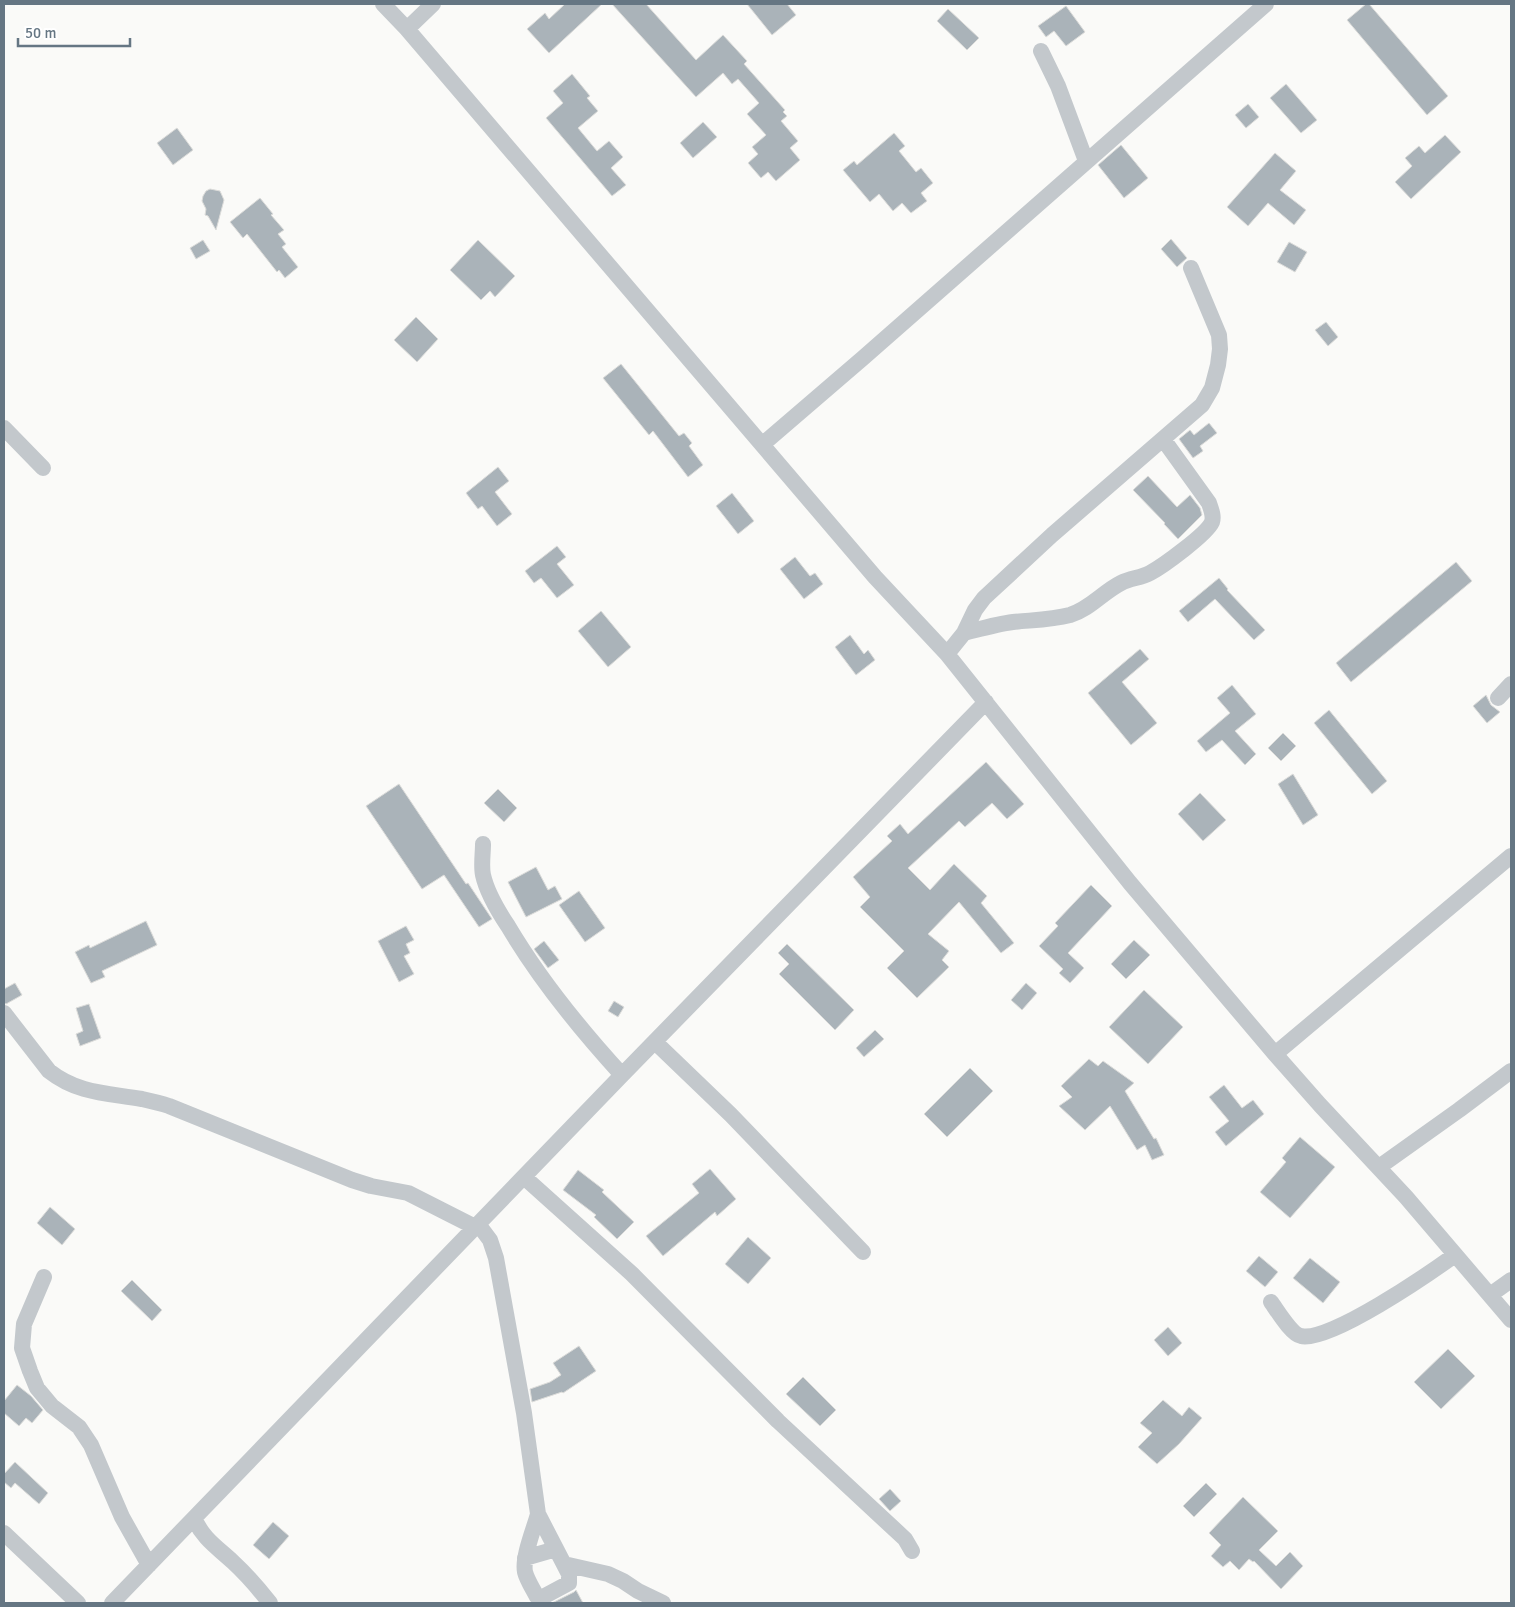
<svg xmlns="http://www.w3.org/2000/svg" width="1515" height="1607" font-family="Signika,sans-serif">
  <rect width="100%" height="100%" fill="#fafaf8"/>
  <!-- building -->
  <path fill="#aab3b9" stroke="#dcdcda" d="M565,4h37l-53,49 -22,-24 18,-16 4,6z
    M612,4h34l50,56 27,-25 24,26 -3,3 41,46 -2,2 4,4 -6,5 17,20 -8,7 10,12 -24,21 -8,-9 -7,6 -13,-15 10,-9 -6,-7 14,-12 -19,-21 12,-11 -21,-24 -6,5 -9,-11 -27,24z
    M747,4h40l9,11 -24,20z
    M1366,4h3l79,92 -21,19 -80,-95z
    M1066,6l19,26 -19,14 -12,-15 -8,6 -8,-11z
    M948,9l31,29 -12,12 -30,-29z
    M572,74l18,22 -3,2 11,13 -20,17 19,23 12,-10 14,16 -12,11 15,17 -14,11 -66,-78 17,-15 -10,-12z
    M1286,84l31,36 -16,13 -31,-35z
    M1248,104l11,13 -13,11 -11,-13z
    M703,122l14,15 -24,21 -13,-15z
    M177,128l16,22 -20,15 -16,-22z
    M894,133l11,13 -6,5 17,21 5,-4 12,15 -12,10 6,8 -16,12 -9,-10 -9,8 -14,-17 -9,8 -27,-32 11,-9 3,4z
    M1445,135l16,17 -50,47 -16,-17 17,-16 -7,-8 14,-12 6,7z
    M1121,145l27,33 -24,20 -26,-33z
    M1275,153l21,18 -16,19 26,20 -12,15 -26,-22 -20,23 -21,-19z
    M210,189l10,2 4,9 -8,30 -8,-14 -3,-1 1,-6 -4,-8 1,-5 3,-5z
    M260,198l13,16 -2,1 13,15 -6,4 8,10 -4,3 16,20 -13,11 -6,-8 -2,2 -30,-38 -4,4 -13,-16z
    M1171,239l16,19 -10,9 -16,-18z
    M203,240l7,11 -14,8 -6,-11z
    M478,240l37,36 -20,21 -5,-6 -9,9 -31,-30z
    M1289,242l18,10 -12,20 -18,-10z
    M416,317l22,22 -21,23 -23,-22z
    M1326,322l12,15 -10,9 -13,-16z
    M621,364l58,72 5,-3 8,10 -3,3 14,19 -15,12 -35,-46 -4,4 -46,-57z
    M1209,423l8,10 -17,13 3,5 -10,7 -14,-19 11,-9 4,5z
    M498,467l11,14 -14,11 17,22 -15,12 -15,-20 -4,3 -12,-16z
    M1148,476l29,31 13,-12 10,13 2,7 -24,24 -14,-15 1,-1 -32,-33z
    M732,493l22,28 -16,13 -22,-28z
    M557,546l9,11 -9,7 17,21 -17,13 -16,-20 -7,5 -9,-12z
    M795,557l15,19 5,-3 8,11 -19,15 -24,-30z
    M1456,562l16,19 -121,101 -15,-19z
    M1219,578l9,11 -1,1 38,40 -11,10 -39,-41 -27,23 -9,-11z
    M601,611l30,36 -23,20 -30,-36z
    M850,635l14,19 4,-4 7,10 -19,15 -21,-28z
    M1140,649l9,10 -27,23 35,41 -26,22 -43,-52z
    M1232,685l24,29 -21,17 21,23 -11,11 -23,-25 -16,12 -9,-11 33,-28 -13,-15z
    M1486,695l5,10 9,7 -13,11 -14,-17z
    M1329,710l58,71 -15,13 -58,-71z
    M1283,733l13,13 -15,15 -13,-13z
    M986,762l38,42 -17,15 -15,-16 -27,24 -6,-6 -51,47 22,22 24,-26 33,32 -6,7 33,40 -13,10 -42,-51 -31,32 21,17 -7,9 7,7 -32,31 -30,-30 17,-17 -44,-44 10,-10 -17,-20 39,-36 -5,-5 13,-12 8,10z
    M1293,774l25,41 -15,10 -25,-41z
    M399,784l67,100 2,-1 24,36 -13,8 -35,-52 -22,14 -56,-83z
    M498,789l19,19 -13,14 -20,-19z
    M1200,793l26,27 -23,21 -25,-27z
    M536,867l12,23 7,-4 7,13 -36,18 -18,-35z
    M1091,885l21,21 -44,47 16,15 -14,15 -11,-10 4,-4 -24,-23 19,-20 -3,-3z
    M579,891l26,37 -20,14 -26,-37z
    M146,921l11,24 -55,26 3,6 -14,6 -16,-31 14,-7 1,3z
    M406,926l8,14 -8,4 4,9 -6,3 10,18 -15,8 -21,-41z
    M1134,940l16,15 -24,24 -15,-15z
    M544,941l15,19 -11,8 -14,-19z
    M787,944l67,66 -19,20 -56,-56 10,-10 -11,-11z
    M15,983l7,12 -16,9 -2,-1v-14z
    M1026,983l11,10 -15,17 -11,-10z
    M1144,990l39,37 -35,37 -39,-37z
    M614,1001l10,6 -6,10 -10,-6z
    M89,1004l12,34 -21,8 -4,-12 7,-3 -7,-23z
    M875,1030l9,9 -20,18 -8,-9z
    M1089,1059l9,7 5,-5 31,22 -9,8 29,48 2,-1 8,17 -12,5 -7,-15 -8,5 -27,-44 -25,24 -26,-24 13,-9 -11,-11z
    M970,1068l23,23 -46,46 -23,-23z
    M1224,1085l18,23 11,-8 11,14 -38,32 -11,-14 14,-11 -20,-24z
    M1300,1137l35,30 -45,51 -30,-26 26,-30 -4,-4z
    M710,1169l26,30 -19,17 -2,-4 -52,44 -17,-20 53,-43 -7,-9z
    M578,1170l26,20 -2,2 32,30 -17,17 -23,-22 2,-2 -33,-25z
    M50,1207l25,22 -13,16 -25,-22z
    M748,1237l23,21 -23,26 -23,-20z
    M1259,1256l19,16 -13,15 -19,-16z
    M1310,1258l30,24 -17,21 -30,-25z
    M132,1280l30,30 -10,11 -31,-30z
    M1168,1327l14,16 -14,13 -14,-16z
    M579,1346l17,25 -33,22 -1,-1 -30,10 -2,-13 20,-7 11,-7 -8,-12z
    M1448,1349l27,27 -34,33 -27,-27z
    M803,1377l33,33 -16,16 -34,-32z
    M17,1385l14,11 12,14 -11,13 -6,-5 -7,8 -15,-13v-12z
    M1163,1400l19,16 7,-9 13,11 -23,26 -22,20 -19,-17 14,-14 -12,-10z
    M15,1462l33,31 -9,11 -24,-21 -4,5 -7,-6v-8z
    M1206,1483l11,11 -23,23 -11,-11z
    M890,1489l11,12 -11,10 -11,-12z
    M1243,1497l35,34 -19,19 17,16 14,-14 13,14 -22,23 -27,-28 -1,1 -4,-3 -10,11 -9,-9 -7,6 -12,-11 10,-11 -12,-12z
    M273,1522l16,14 -20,23 -16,-14z
    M576,1590l7,13h-31l22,-11z"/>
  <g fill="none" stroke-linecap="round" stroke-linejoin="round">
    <!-- minor -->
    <path stroke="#c3c8cc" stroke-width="16" d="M383,4l24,25 468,548 72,77 183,229 145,171 45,51 86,92 105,123
      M407,29l26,-25
      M1041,51l17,35 28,75
      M4,428l39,40
      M763,444l100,-86 403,-354
      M964,633c16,-4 33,-9 49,-11 19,-2 38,-2 57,-7 20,-6 33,-23 51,-32 10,-5 20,-5 29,-10 13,-7 57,-39 62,-51 2,-6 -1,-13 -3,-19l-46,-64
      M947,654l17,-21 11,-23 9,-12 68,-63 150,-130 10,-17 6,-23 2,-16 -1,-14 -28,-67
      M1498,698l13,-14
      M483,844c0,10 -2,22 0,31 4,18 15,36 25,51 32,54 72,103 114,149
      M4,1013l45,58c29,23 59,22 93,28 9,2 18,4 27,7l183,74 19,6 37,7 67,34
      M655,1042l76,73 132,137
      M1275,1054l236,-198
      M1379,1167l80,-57 52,-39
      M524,1177l108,97 146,147 127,118 7,12
      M478,1224l12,16 6,18 28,155 14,101 31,60v9l-28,15 -4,-1c-4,-8 -10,-17 -12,-25 -3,-15 9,-43 13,-58
      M44,1277l-20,47 -2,24 8,23 7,17 15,18 27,21 12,18 31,72 27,48
      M1490,1295l21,-15
      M1271,1302c6,8 20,32 30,34 28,7 129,-63 154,-81
      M194,1518c9,21 23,29 39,44 13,12 26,27 37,41
      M4,1533l74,70
      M525,1558l31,-9
      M564,1564l44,10 15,7 15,10 25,12
      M112,1603l510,-528 364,-373"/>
  </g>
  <!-- border -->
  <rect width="1515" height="1607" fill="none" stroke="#657683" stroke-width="10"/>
  <!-- scale -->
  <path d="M18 38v8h112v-8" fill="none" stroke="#657683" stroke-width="2.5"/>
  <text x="25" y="38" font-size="15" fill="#657683" stroke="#ffffff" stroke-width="4" paint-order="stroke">50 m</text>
</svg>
